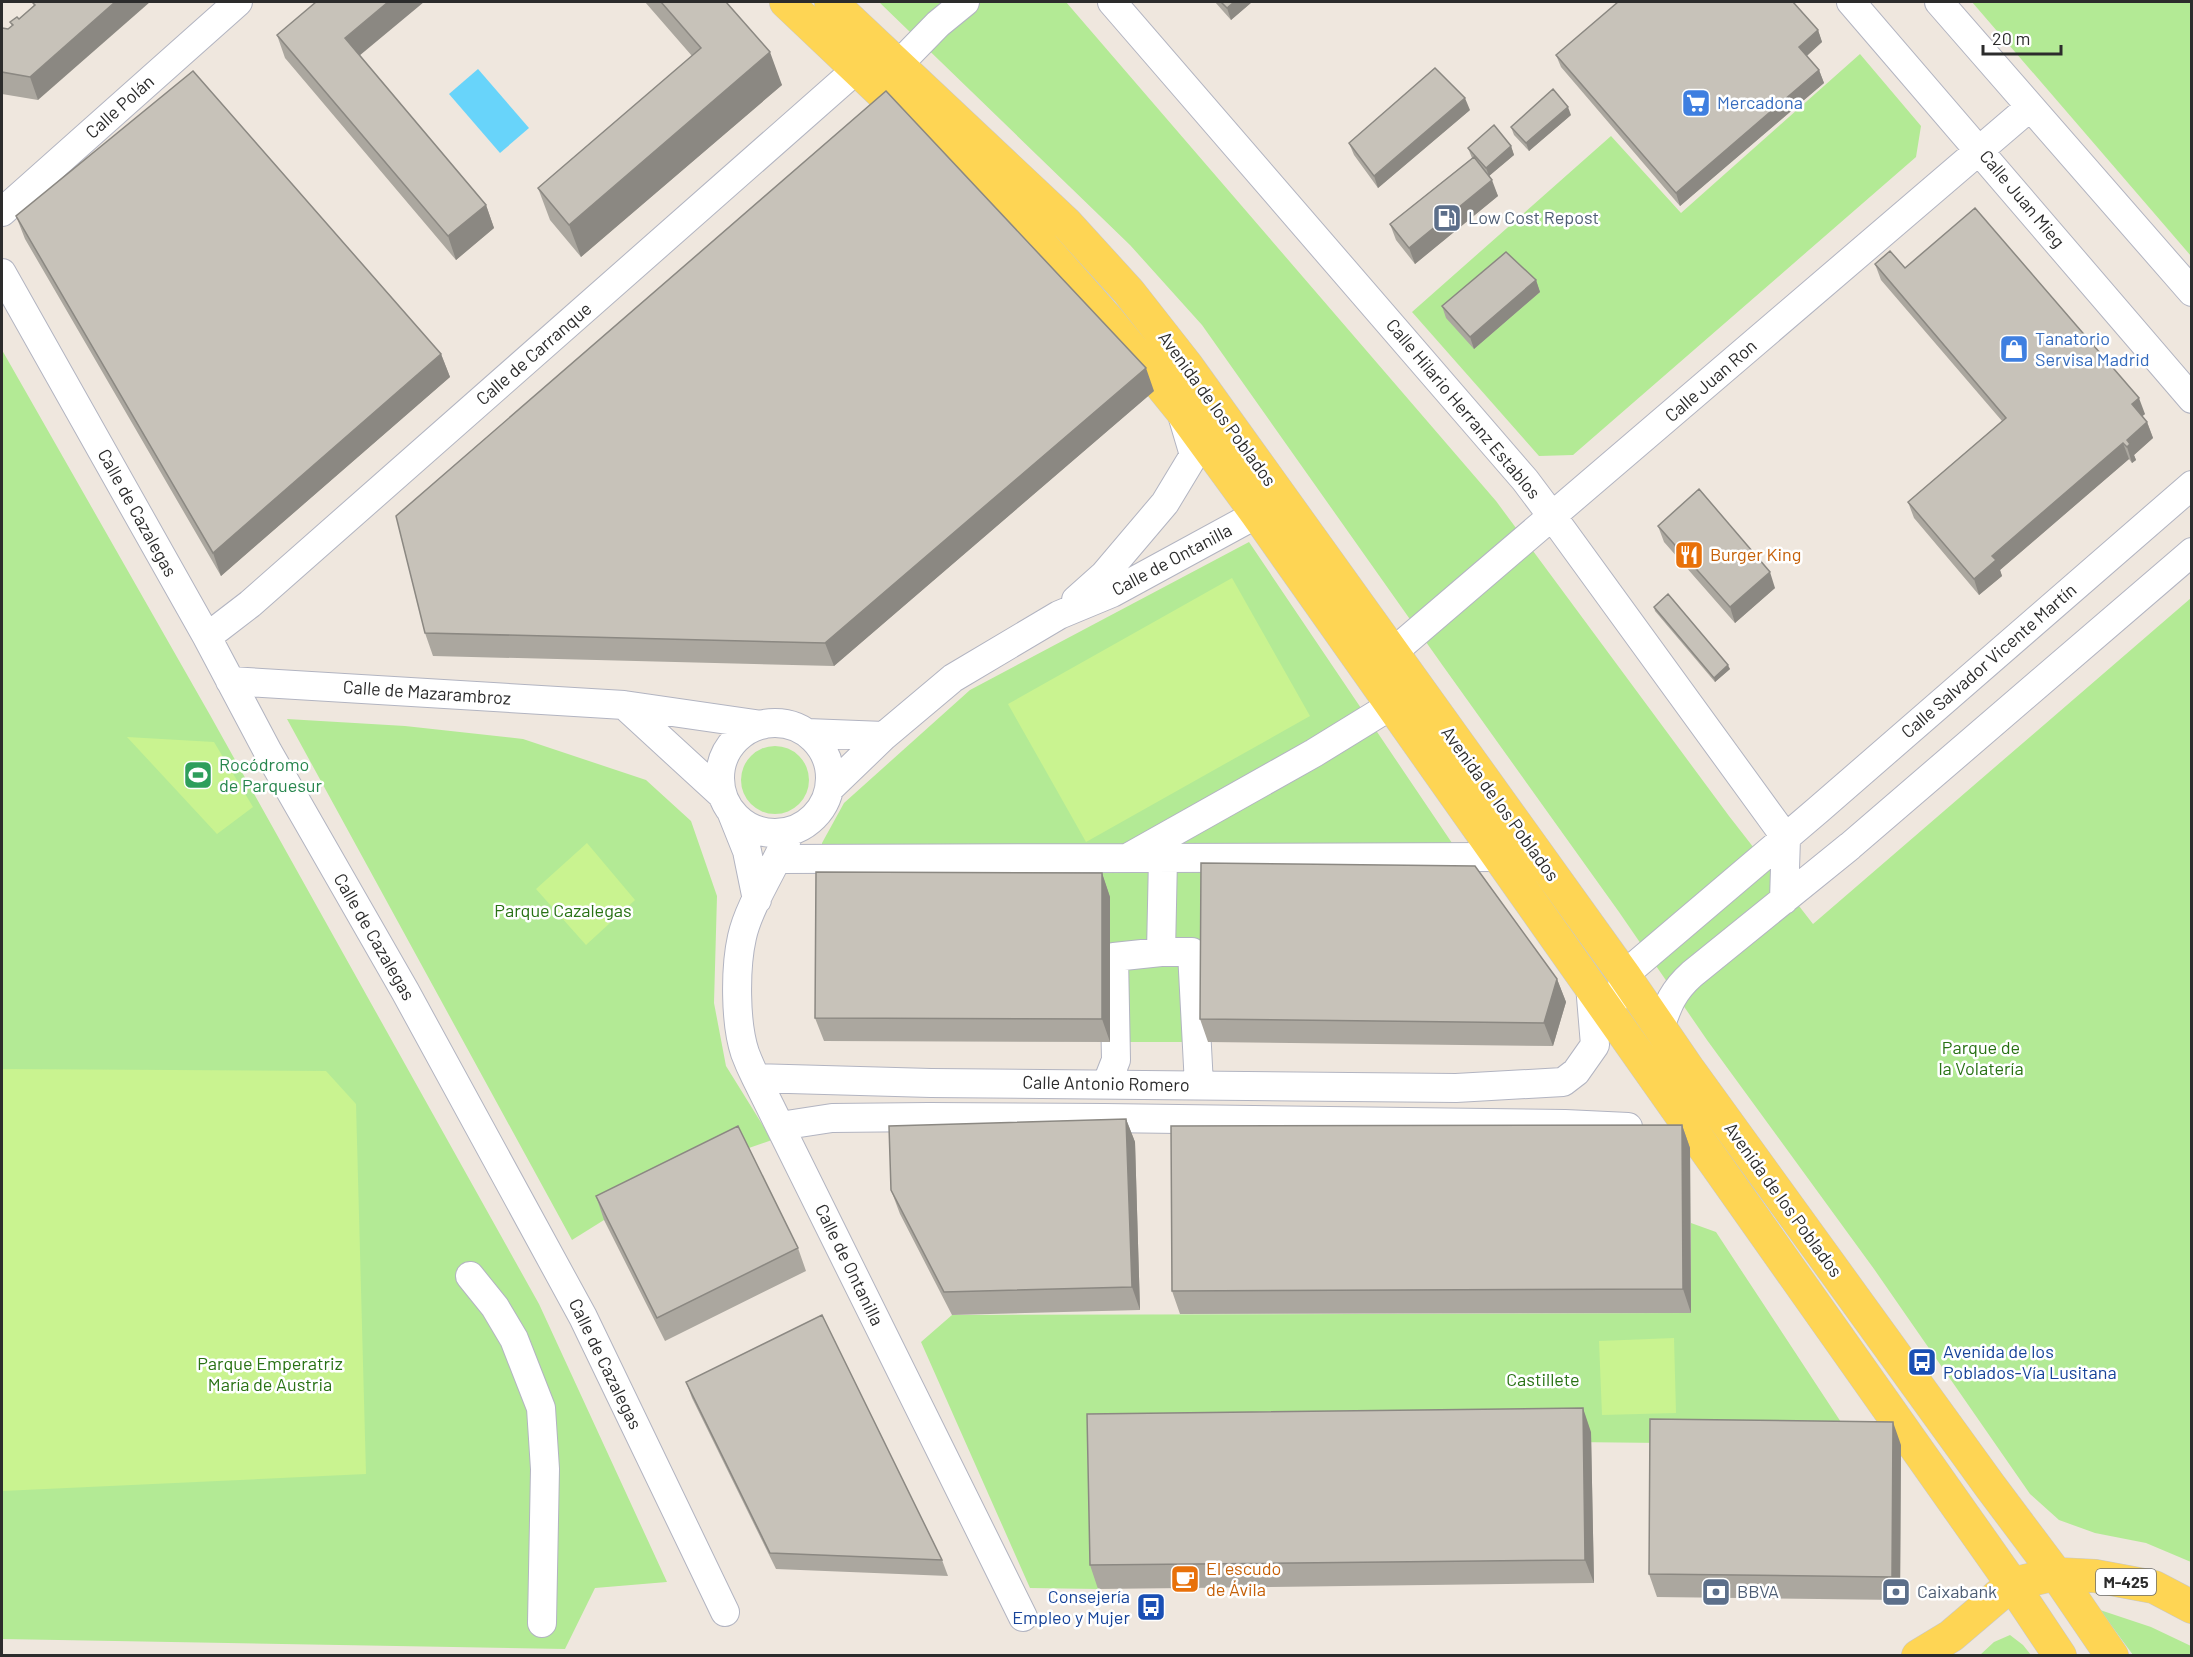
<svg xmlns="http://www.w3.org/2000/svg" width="2193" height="1657" font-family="Barlow,sans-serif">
  <rect width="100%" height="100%" fill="#efe7de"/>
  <!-- green -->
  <path fill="#b3ea95" d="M879,2h187l430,499 233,315 84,108 378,-326v964l-45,-19 -51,-10 -36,-13 -29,-26 -156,-225 -167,-229 -88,-128 -176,-246 -241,-341 -72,-80z
    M1972,2h219v254z
    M1860,54l61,72 -5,31 -343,298 -34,1 -127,-144 199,-176 70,77z
    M2,350l208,365 329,589 128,278 -72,6 -30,61 -563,-10z
    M1249,542l234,347 -275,153h-98l-286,-146 -2,-53 22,-40 126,-113z
    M287,719l118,7 118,13 123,41 45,41 26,75 -3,107 12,63 46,74 -26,9 -142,71 -32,20z
    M741 780a34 34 0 1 1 68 0a34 34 0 1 1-68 0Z
    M1691,1223l25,9 140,213 -760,-8 2,152 -68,-1 -109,-246 31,-27 739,-2z
    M2100,1610l51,17 40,19v9h-58z
    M2010,1635l13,10 8,10h-51l14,-13z"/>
  <!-- pitch -->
  <path fill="#c9f390" d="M1232,578l78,138 -224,126 -78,-138z
    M127,737l87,5 39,65 -36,27z
    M587,843l48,57 -49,45 -50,-56z
    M2,1069l324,2 30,33 10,370 -364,17z
    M1674,1338l2,75 -74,2 -3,-74z"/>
  <!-- water -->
  <path fill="#68d4fa" d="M478,69l51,59 -29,25 -51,-59z"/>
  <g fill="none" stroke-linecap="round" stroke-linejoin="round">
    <!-- minor casing -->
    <g stroke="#b2b4c1" stroke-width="30">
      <path id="minor" d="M1112,2l413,478 27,36 234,322 -2,62
        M1851,2l341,397
        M1939,2l253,290
        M899,64l39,-40 27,-22
        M2,212l236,-210
        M2,273l205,364 61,115 137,239 178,326 142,295
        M1076,600l28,-25 61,-72 29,-48 -11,-37
        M207,637l43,-33 608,-536
        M1392,653l638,-546
        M230,681l394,24 138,20
        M624,705l98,90
        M720 778a55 55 0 1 1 110 0a55 55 0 1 1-110 0Z
        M807,733l77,3
        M829,789l55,-53 69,-58 106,-63 53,-22 145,-79 18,-14
        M731,811l16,40 10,49
        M790,832c-14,33 -41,73 -48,105 -7,31 -7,86 3,116 3,8 7,17 11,25l267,539
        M1129,857l185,-104 78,-48
        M779,859l719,-2
        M1161,952l2,-94
        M1620,996l4,-21 194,-165 374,-325
        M1660,1028c8,-24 13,-37 32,-54l158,-128 342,-294
        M756,1078l175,5 525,5 107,-6 13,-10 19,-27 -5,-60
        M1107,1083l9,-23 -2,-103 47,-5h31l7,133
        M780,1126l52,-8 97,-1 175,1 461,6 63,3
        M470,1276l25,31 19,32 27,69 4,61 -3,154"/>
    </g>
    <!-- major casing -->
    <g stroke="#c8c8c8" stroke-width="34">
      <path id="major" d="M786,2l251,238 71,80 73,90 76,104 755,1070 48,72
        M831,2l236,222 62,68 58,74 437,609 65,95 301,416 66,88 56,82
        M1918,1656l33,-20 61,-52 44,-10 39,2 59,11 38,20"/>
    </g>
    <!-- minor -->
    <use href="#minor" stroke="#fff" stroke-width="28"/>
    <!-- major -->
    <use href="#major" stroke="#fed554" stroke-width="33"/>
  </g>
  <!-- wall -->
  <path fill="#aba79f" d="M34,2l4,98 -36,-6v-66l6,1 4,-3 -2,-4 9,-3 15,-14 -1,-2z
    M645,2h81l56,83 -201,172 -31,-37 -12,-32 154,-132z
    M1215,2h37l-21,18z
    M1818,30l4,12 -15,14 12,14 5,13 -144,123 -119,-139 -5,-12z
    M277,35l83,21 126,149 8,23 -38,32 -171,-202z
    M1470,110l-92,78 -24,-33 -5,-12z
    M1571,115l-42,36 -15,-16 -3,-8z
    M1511,146l3,9 -25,21 9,20 -83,68 -19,-24 -6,-16 82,-66 -4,-10z
    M16,216l425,138 9,23 -229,199 -196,-337z
    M1875,264l30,4 240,146 -3,2 5,6 6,16 -19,17 2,5 -4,3 -3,-4 -129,111 2,6 -23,19 -65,-77 -6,-16 94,-81 -121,-141z
    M1536,280l4,12 -66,57 -28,-31 -4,-12z
    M1154,391l-320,275 -401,-10 -8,-23z
    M1658,526l117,62 -40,35 -71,-81z
    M1654,607l76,62 -15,13 -60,-71z
    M1102,873l8,24v145l-286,-1 -9,-23z
    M1557,979l9,23 -13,44 -345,-4 -8,-23z
    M1126,1119l9,23 5,168 -188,5 -52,-101 -9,-24z
    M1682,1125l8,23 1,165 -511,1 -8,-23z
    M596,1196l202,52 8,23 -141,70 -61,-121z
    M686,1382l256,178 6,16 -172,-7 -84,-171z
    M1591,1432l3,151 -496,6 -8,-24z
    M1901,1445l-1,155 -243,-3 -8,-23z"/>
  <!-- shaded-wall -->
  <path fill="#8b8882" d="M115,2h35l-112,98 -8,-23z
    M388,2h36l-71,59 -8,-23z
    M1234,2h18l-21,18 -4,-12z
    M1818,30l4,12 -19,17 -4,-12z
    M770,52l12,33 -201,172 -12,-32z
    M1819,70l5,13 -144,123 -4,-13z
    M1465,98l5,12 -92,78 -4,-12z
    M1568,107l3,8 -42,36 -3,-8z
    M1511,146l3,9 -25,21 -3,-8z
    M1492,180l6,16 -83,68 -6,-16z
    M486,205l8,23 -38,32 -8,-24z
    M1536,280l4,12 -66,57 -4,-12z
    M441,354l9,23 -229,199 -8,-23z
    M1146,368l8,23 -320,275 -9,-23z
    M2139,398l6,16 -7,6 -6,-16z
    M2147,422l6,16 -19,17 2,5 -4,3 -5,-16v-7z
    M2123,443l6,16 -129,111 2,6 -23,19 -5,-16 18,-23z
    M1770,572l5,16 -40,35 -5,-16z
    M1728,665l2,4 -15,13 -1,-4z
    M1102,873l8,24v145l-8,-23z
    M1557,979l9,23 -13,44 -9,-23z
    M1126,1119l9,23 5,168 -8,-23z
    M1682,1125l8,23 1,165 -8,-24z
    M1583,1408l8,24 3,151 -9,-23z
    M1893,1422l8,23 -1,155 -8,-23z"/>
  <!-- building -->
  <path fill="#c7c2b9" stroke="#8b8882" stroke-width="1.5" d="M34,2h81l-85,75 -28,-5v-44l6,1 5,-4 -3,-3 7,-5 2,2 16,-14 -2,-2z
    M316,2h72l-43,36 141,167 -38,31 -171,-201z
    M661,2h65l44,50 -201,173 -31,-37 163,-140z
    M1221,2h13l-7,6z
    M1618,2h175l25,28 -19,17 20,23 -143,123 -120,-138z
    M1435,68l30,30 -91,78 -25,-33z
    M193,71l248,283 -228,199 -197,-337z
    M1553,89l15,18 -42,36 -15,-16z
    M886,91l260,277 -321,275 -400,-10 -29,-117z
    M1494,125l17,21 -25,22 -18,-20z
    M1474,157l18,23 -83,68 -19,-24z
    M1975,208l164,190 -7,6 15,18 -20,18 3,4 -3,3 -4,-4 -131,113 4,4 -22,19 -66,-77 98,-84 -131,-154 15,-13 15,17z
    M1506,252l30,28 -66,57 -28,-31z
    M1699,489l71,83 -40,35 -72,-81z
    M1668,594l60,71 -14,13 -60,-71z
    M1201,863l274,3 82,113 -13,44 -344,-4z
    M816,872l286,1v146l-287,-1z
    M1126,1119l6,168 -188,5 -53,-102 -2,-64z
    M1682,1125l1,164 -511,2 -1,-165z
    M738,1126l60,122 -141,70 -61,-122z
    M822,1315l120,245 -172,-7 -84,-171z
    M1583,1408l2,152 -495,5 -3,-151z
    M1650,1419l243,3 -1,155 -243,-3z"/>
  <!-- icons -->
  <defs>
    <g id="supermarket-square" transform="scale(1.5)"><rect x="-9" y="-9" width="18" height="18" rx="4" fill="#3f7fe0" stroke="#fff"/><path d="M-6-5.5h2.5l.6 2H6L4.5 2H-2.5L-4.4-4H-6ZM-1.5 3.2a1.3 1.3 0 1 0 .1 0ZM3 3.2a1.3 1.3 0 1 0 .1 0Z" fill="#fff"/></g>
    <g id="fuel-square" transform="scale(1.5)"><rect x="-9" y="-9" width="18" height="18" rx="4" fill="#5c6f8a" stroke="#fff"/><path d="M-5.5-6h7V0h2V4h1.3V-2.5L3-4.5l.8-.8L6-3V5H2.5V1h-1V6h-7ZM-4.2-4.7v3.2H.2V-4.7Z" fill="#fff"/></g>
    <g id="shop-square" transform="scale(1.5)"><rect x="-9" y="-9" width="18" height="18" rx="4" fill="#3f7fe0" stroke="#fff"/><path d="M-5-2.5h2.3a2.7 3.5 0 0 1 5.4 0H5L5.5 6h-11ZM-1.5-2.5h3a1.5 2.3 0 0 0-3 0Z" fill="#fff"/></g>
    <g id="restaurant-square" transform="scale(1.5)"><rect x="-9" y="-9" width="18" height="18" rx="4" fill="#e8710a" stroke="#fff"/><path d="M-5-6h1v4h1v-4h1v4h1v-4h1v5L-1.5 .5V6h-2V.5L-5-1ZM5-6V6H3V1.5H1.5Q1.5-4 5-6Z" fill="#fff"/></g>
    <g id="stadium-square" transform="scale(1.5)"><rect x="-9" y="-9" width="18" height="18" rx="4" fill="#2e9e5b" stroke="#fff"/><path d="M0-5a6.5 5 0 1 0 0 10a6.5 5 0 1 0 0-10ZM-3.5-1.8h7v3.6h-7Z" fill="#fff"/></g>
    <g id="bus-square" transform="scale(1.5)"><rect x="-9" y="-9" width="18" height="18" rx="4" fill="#1a4fb4" stroke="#fff"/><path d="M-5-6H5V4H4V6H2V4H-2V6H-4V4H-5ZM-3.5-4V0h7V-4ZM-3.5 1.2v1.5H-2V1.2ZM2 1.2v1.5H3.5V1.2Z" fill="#fff"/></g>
    <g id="cafe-square" transform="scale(1.5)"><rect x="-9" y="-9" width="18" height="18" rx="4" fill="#e8710a" stroke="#fff"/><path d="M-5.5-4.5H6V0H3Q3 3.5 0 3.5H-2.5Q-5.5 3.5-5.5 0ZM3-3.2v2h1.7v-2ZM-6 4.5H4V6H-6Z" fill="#fff"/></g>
    <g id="bank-square" transform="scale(1.5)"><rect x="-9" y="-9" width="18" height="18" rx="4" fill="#5c6f8a" stroke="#fff"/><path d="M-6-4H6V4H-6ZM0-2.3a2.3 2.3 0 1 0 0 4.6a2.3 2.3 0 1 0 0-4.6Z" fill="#fff"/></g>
  </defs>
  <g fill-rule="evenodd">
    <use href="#supermarket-square" x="1696" y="103"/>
    <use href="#fuel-square" x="1447" y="218"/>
    <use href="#shop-square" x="2014" y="349"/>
    <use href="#restaurant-square" x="1689" y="555"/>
    <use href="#stadium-square" x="198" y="775"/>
    <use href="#bus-square" x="1922" y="1362"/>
    <use href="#cafe-square" x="1185" y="1579"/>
    <use href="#bank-square" x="1716" y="1592"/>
    <use href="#bank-square" x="1896" y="1592"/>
    <use href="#bus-square" x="1151" y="1607"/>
  </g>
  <g text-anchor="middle" stroke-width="5" stroke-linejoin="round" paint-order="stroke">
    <!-- shield labels -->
    <rect fill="#fff" stroke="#6b6b6b" stroke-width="1.5" x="2096" y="1569" width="60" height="26" rx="4.5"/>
    <g font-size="16" font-weight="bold" fill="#2c2c2c">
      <text x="2126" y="1588">M-425</text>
    </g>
    <!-- shop labels -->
    <g font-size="18" fill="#366cbe" stroke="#fff" text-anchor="start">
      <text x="1717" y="109">Mercadona</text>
      <text x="2035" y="345">Tanatorio<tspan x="2035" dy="21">Servisa Madrid</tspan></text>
    </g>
    <!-- street labels -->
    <g font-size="18" fill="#2c2c2c" stroke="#fff">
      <text transform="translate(120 107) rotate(-42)" y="6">Calle Polán</text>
      <text transform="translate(2022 199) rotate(50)" y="6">Calle Juan Mieg</text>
      <text transform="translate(534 354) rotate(-41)" y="6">Calle de Carranque</text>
      <text transform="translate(1711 381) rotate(-41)" y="6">Calle Juan Ron</text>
      <text transform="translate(1217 409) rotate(54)" y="6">Avenida de los Poblados</text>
      <text transform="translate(1463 409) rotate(50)" y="6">Calle Hilario Herranz Establos</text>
      <text transform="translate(137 513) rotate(61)" y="6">Calle de Cazalegas</text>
      <text transform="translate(1172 560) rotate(-28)" y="6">Calle de Ontanilla</text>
      <text transform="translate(1989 661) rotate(-41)" y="6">Calle Salvador Vicente Martín</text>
      <text transform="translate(427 693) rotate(4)" y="6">Calle de Mazarambroz</text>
      <text transform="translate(1500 804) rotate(54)" y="6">Avenida de los Poblados</text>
      <text transform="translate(374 937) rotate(60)" y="6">Calle de Cazalegas</text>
      <text transform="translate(1106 1084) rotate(1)" y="6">Calle Antonio Romero</text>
      <text transform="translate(1783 1200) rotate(54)" y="6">Avenida de los Poblados</text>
      <text transform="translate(849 1265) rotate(64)" y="6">Calle de Ontanilla</text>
      <text transform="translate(605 1364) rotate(64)" y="6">Calle de Cazalegas</text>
    </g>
    <!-- service labels -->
    <g font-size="18" fill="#4e5e75" stroke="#fff" text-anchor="start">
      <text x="1468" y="224">Low Cost Repost</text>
      <text x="1737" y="1598">BBVA</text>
      <text x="1917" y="1598">Caixabank</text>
    </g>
    <!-- food labels -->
    <g font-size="18" fill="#c56008" stroke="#fff" text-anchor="start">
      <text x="1710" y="561">Burger King</text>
      <text x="1206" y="1575">El escudo<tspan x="1206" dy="21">de Ávila</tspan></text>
    </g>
    <!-- leisure labels -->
    <g font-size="18" fill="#27864d" stroke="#fff" text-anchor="start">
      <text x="219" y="771">Rocódromo<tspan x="219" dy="21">de Parquesur</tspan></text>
    </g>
    <!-- park labels -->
    <g font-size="18" fill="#287214" stroke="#fff">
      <text x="563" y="917">Parque Cazalegas</text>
      <text x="1981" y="1054">Parque de<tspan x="1981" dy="21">la Volatería</tspan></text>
      <text x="270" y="1370">Parque Emperatriz<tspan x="270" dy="21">María de Austria</tspan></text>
      <text x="1543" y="1386">Castillete</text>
    </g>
    <!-- transit labels -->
    <g font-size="18" fill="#164399" stroke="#fff" text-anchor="start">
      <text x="1943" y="1358">Avenida de los<tspan x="1943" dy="21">Poblados-Vía Lusitana</tspan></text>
      <text x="1130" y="1603" text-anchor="end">Consejería<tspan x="1130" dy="21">Empleo y Mujer</tspan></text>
    </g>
  </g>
  <!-- border -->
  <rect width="2193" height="1657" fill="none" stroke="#2c2c2c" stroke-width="6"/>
  <!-- scale -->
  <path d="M1983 45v9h78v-9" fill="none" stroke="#2c2c2c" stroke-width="3"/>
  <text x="1992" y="45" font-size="18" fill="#2c2c2c" stroke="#ffffff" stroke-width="4.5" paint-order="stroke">20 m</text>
</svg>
